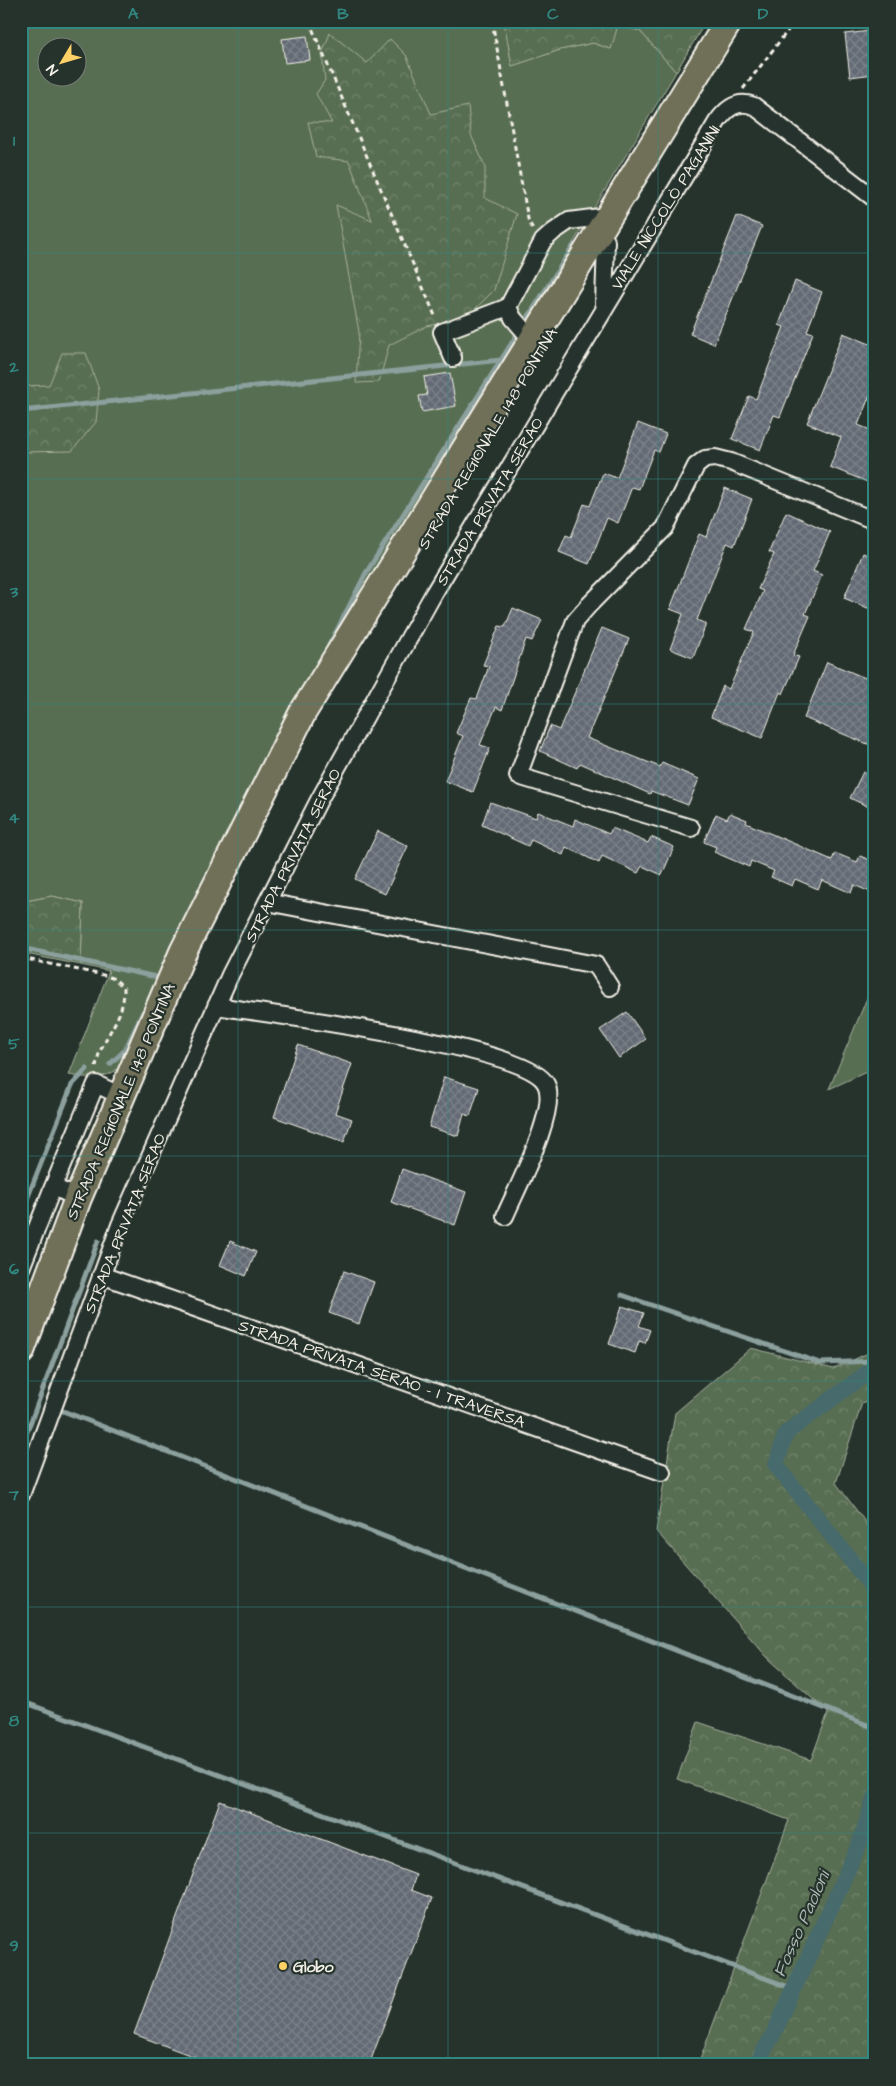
<svg xmlns="http://www.w3.org/2000/svg" width="896" height="2086" font-family="'Architects Daughter',sans-serif">
  <defs>
    <pattern id="forest-crowns" width="20" height="18" patternUnits="userSpaceOnUse" patternTransform="scale(1.25)"><rect width="20" height="18" fill="#586e52"/><path d="M2 6a3 3 0 1 1 6 0M12 15a3 3 0 1 1 6 0" fill="none" stroke="#71836b"/></pattern>
    <pattern id="building-cross-hatch" width="8" height="8" patternUnits="userSpaceOnUse" patternTransform="scale(1.25)"><rect width="8" height="8" fill="#636b75"/><path d="M0 0l8 8M0 8l8-8" fill="none" stroke="#7a8189"/></pattern>
  </defs>
  <rect width="100%" height="100%" fill="#26332d"/>
  <filter id="ink" filterUnits="userSpaceOnUse"><feTurbulence type="fractalNoise" baseFrequency=".02" numOctaves="2"/><feDisplacementMap in="SourceGraphic" scale="10" xChannelSelector="R" yChannelSelector="G"/><feConvolveMatrix kernelMatrix="1 2 1 2 8 2 1 2 1" color-interpolation-filters="sRGB"/></filter>
  <g filter="url(#ink)">
    <!-- grass -->
    <path fill="#586e52" stroke="#a6b09d" fill-rule="evenodd" d="M21,21h483l8,45 48,-16 33,-7 18,6 6,-24 23,6 36,41 -328,545 -149,278 -81,174c-15,11 -32,9 -49,6l40,-104 -28,-6 2,-62 -31,-7 -31,6zM48,48h30v30h-30z
      M875,979v89l-46,21z"/>
    <!-- forest -->
    <path fill="url(#forest-crowns)" stroke="#a6b09d" d="M504,21h202l-30,51 -36,-41 -22,-6 -7,24 -18,-6 -33,7 -48,16z
      M330,33l37,30 23,-24 16,16 25,59 37,-8 3,29 14,31v32l32,16 -23,76 -28,28 -39,8 -38,19 -10,37 -23,1 3,-51 -23,-127 36,15 -23,-59 -33,-4 -8,-35 24,1 -16,-29 9,-14 -3,-26z
      M62,353h24l13,37 -3,32 -24,29 -49,1 -2,16v-82l28,-1z
      M52,896l31,7 -2,62 -60,-12v-51z
      M751,1348l82,21 42,-19v46l-13,7 -26,80 39,52v530h-177l91,-245 -112,-41 21,-57 113,38 17,-47 -61,-56 -111,-126 19,-118z"/>
    <g fill="none" stroke-linecap="round" stroke-linejoin="round">
      <!-- stream -->
      <path stroke="#8ca09e" stroke-width="5" d="M21,411l480,-51
        M329,646l37,-73 208,-328
        M21,948l140,30
        M110,1064l15,-14 18,-38
        M21,1214l51,-129 15,-16
        M622,1295l198,68 55,-2
        M63,1411l812,317
        M21,1448l77,-207
        M21,1701l773,288"/>
      <!-- canal -->
      <path stroke="#466a6c" stroke-width="16" d="M875,1367l-89,66 -10,32 99,126
        M756,2065l18,-32 85,-188 16,-48"/>
    </g>
    <!-- building -->
    <path fill="url(#building-cross-hatch)" stroke="#f4f1e8" d="M870,31l4,43 -24,3 -5,-43z
      M307,36l3,24 -25,3 -3,-24z
      M737,216l25,10 -48,118 -24,-10z
      M795,281l27,11 -15,39 6,2 -33,84 -6,-2 -14,35 -28,-11 17,-43 7,3 28,-72 -5,-2z
      M843,333l32,13v36l-17,43 17,7v53l-45,-18 11,-30 -34,-14z
      M450,373l6,33 -34,6 -3,-16 8,-1 -3,-18z
      M638,423l28,11 -7,18 -5,-2 -15,39 -7,-2 -14,36 -11,-5 -18,46 -30,-12 7,-17 5,2 13,-33 6,2 13,-33 14,5z
      M725,488l27,11 -18,47 -7,-3 -30,77 9,4 -13,34 -23,-9 13,-35 -13,-5 29,-75 7,3z
      M786,512l44,20 -17,39 9,4 -17,39 5,2 -17,39 6,2 -16,37 -3,-2 -18,46 -51,-21 12,-31 6,3 25,-57 -8,-3 17,-38 -5,-2 16,-35 -5,-2z
      M863,553l12,5v53l-31,-13z
      M513,608l29,12 -10,21 -6,-2 -24,71 -6,-3 -16,38 10,3 -17,44 -28,-11 18,-45 -7,-3 15,-35 6,1 12,-33 -6,-1 16,-39 6,1z
      M602,628l27,11 -42,99 73,29 2,-4 37,16 -11,26 -37,-14 -1,3 -70,-31 -3,5 -37,-17 10,-25 9,4z
      M827,662l48,20v65l-71,-29z
      M863,772l12,6v32l-25,-12z
      M490,802l46,16 2,-6 35,14 2,-7 34,15 3,-6 36,15 3,-6 23,10 -12,28 -20,-9 -4,7 -36,-17 -3,7 -33,-16 -3,8 -32,-15 -3,6 -46,-21z
      M730,813l17,7 -1,3 86,37 3,-7 22,9 3,-6 15,6v32l-21,-9 -3,8 -29,-13 -4,9 -23,-10 -3,7 -21,-9 3,-6 -23,-10 -2,6 -35,-15 2,-5 -12,-5 12,-28 11,5z
      M378,831l30,15 -23,48 -30,-15z
      M627,1012l19,27 -27,19 -19,-28z
      M298,1045l54,19 -17,49 17,6 -8,23 -70,-25z
      M444,1077l35,11 -9,28 -6,-2 -6,22 -29,-9z
      M402,1169l64,23 -11,33 -64,-23z
      M230,1241l26,11 -10,24 -26,-11z
      M344,1271l30,11 -15,42 -30,-11z
      M622,1306l22,7 -5,13 11,4 -5,13 -6,-2 -4,12 -26,-9z
      M220,1801l196,74 -5,15 21,8 -63,167h-153l-82,-31z"/>
    <g fill="none" stroke-linecap="round" stroke-linejoin="round">
      <!-- street casing -->
      <g stroke="#f4f1e8" stroke-width="20">
        <path id="street" d="M604,304l2,-63
          M531,339l-18,-21 -5,-11 35,-66 10,-9 16,-11 39,-5
          M453,358l-11,-26 66,-25
          M691,828l-173,-52 57,-155 14,-16 76,-77 31,-62 9,-7 10,-1 16,4 144,59
          M267,902l329,63 14,22
          M216,1006c51,8 311,40 330,78 13,25 -30,106 -41,132
          M78,1198l-25,-11 43,-103 25,12
          M21,1268l32,-81
          M101,1275l561,197
          M21,1495l99,-270 110,-250 89,-175 115,-207 283,-471c9,-13 20,-23 37,-16l121,93"/>
      </g>
      <!-- primary casing -->
      <g stroke="#f4f1e8" stroke-width="30">
        <path id="primary" d="M21,1351l57,-153 105,-246 120,-240 426,-691"/>
      </g>
      <!-- path -->
      <path stroke="#f4f1e8" stroke-width="3" stroke-dasharray="5 4" stroke-linecap="butt" d="M309,21l127,297
        M492,21l36,198 5,11
        M743,89l52,-68
        M21,958l82,17 12,4 9,9c1,34 -27,53 -28,81"/>
      <!-- street -->
      <use href="#street" stroke="#26332d" stroke-width="16"/>
      <!-- primary -->
      <use href="#primary" stroke="#706f59" stroke-width="26"/>
    </g>
  </g>
  <!-- grid -->
  <path fill="none" stroke="#318880" stroke-width="1" stroke-opacity="0.55" d="M238,21v2044M448,21v2044M658,21v2044M21,253h854M21,479h854M21,704h854M21,930h854M21,1156h854M21,1381h854M21,1607h854M21,1833h854"/>
  <!-- markers -->
  <circle fill="#ffd166" stroke="#26332d" stroke-width="2" cx="283" cy="1966" r="5"/>
  <g text-anchor="middle" stroke-width="4.5" stroke-linejoin="round" paint-order="stroke">
    <!-- street labels -->
    <g font-size="16" fill="#f4f1e8" stroke="#26332d">
      <text transform="translate(665 207) rotate(-58)" y="6">VIALE NICCOLÒ PAGANINI</text>
      <text transform="translate(487 438) rotate(-59)" y="6">STRADA REGIONALE 148 PONTINA</text>
      <text transform="translate(489 501) rotate(-59)" y="6">STRADA PRIVATA SERAO</text>
      <text transform="translate(292 855) rotate(-63)" y="6">STRADA PRIVATA SERAO</text>
      <text transform="translate(120 1101) rotate(-67)" y="6">STRADA REGIONALE 148 PONTINA</text>
      <text transform="translate(124 1223) rotate(-68)" y="6">STRADA PRIVATA SERAO</text>
      <text transform="translate(382 1373) rotate(19)" y="6">STRADA PRIVATA SERAO - I TRAVERSA</text>
    </g>
    <!-- poi labels -->
    <g font-size="16" font-weight="bold" fill="#f4f1e8" stroke="#26332d" text-anchor="start">
      <text x="293" y="1972">Globo</text>
    </g>
    <!-- water labels -->
    <g font-size="18" font-style="italic" fill="#aebbb6" stroke="#26332d">
      <text transform="translate(801 1924) rotate(-66)" y="6">Fosso Paoloni</text>
    </g>
  </g>
  <!-- margin -->
  <rect width="896" height="2086" fill="none" stroke="#26332d" stroke-width="55"/>
  <!-- north arrow -->
  <g transform="translate(62 62) rotate(232)"><circle r="24" fill="#26332d" stroke="#787f78"/>
  <path d="M0-4L9 19L0 12L-9 19Z" fill="#ffd166"/>
  <text y="-8" font-size="14" font-weight="bold" text-anchor="middle" fill="#f4f1e8">N</text>
  </g>
  <rect x="28" y="28" width="840" height="2030" fill="none" stroke="#318880" stroke-width="2"/>
  <g font-size="16" text-anchor="middle" font-weight="bold" fill="#318880">
    <text x="133" y="19">A</text>
    <text x="343" y="19">B</text>
    <text x="553" y="19">C</text>
    <text x="763" y="19">D</text>
    <text x="14" y="146">1</text>
    <text x="14" y="372">2</text>
    <text x="14" y="597">3</text>
    <text x="14" y="823">4</text>
    <text x="14" y="1049">5</text>
    <text x="14" y="1274">6</text>
    <text x="14" y="1500">7</text>
    <text x="14" y="1726">8</text>
    <text x="14" y="1951">9</text>
  </g>
</svg>
